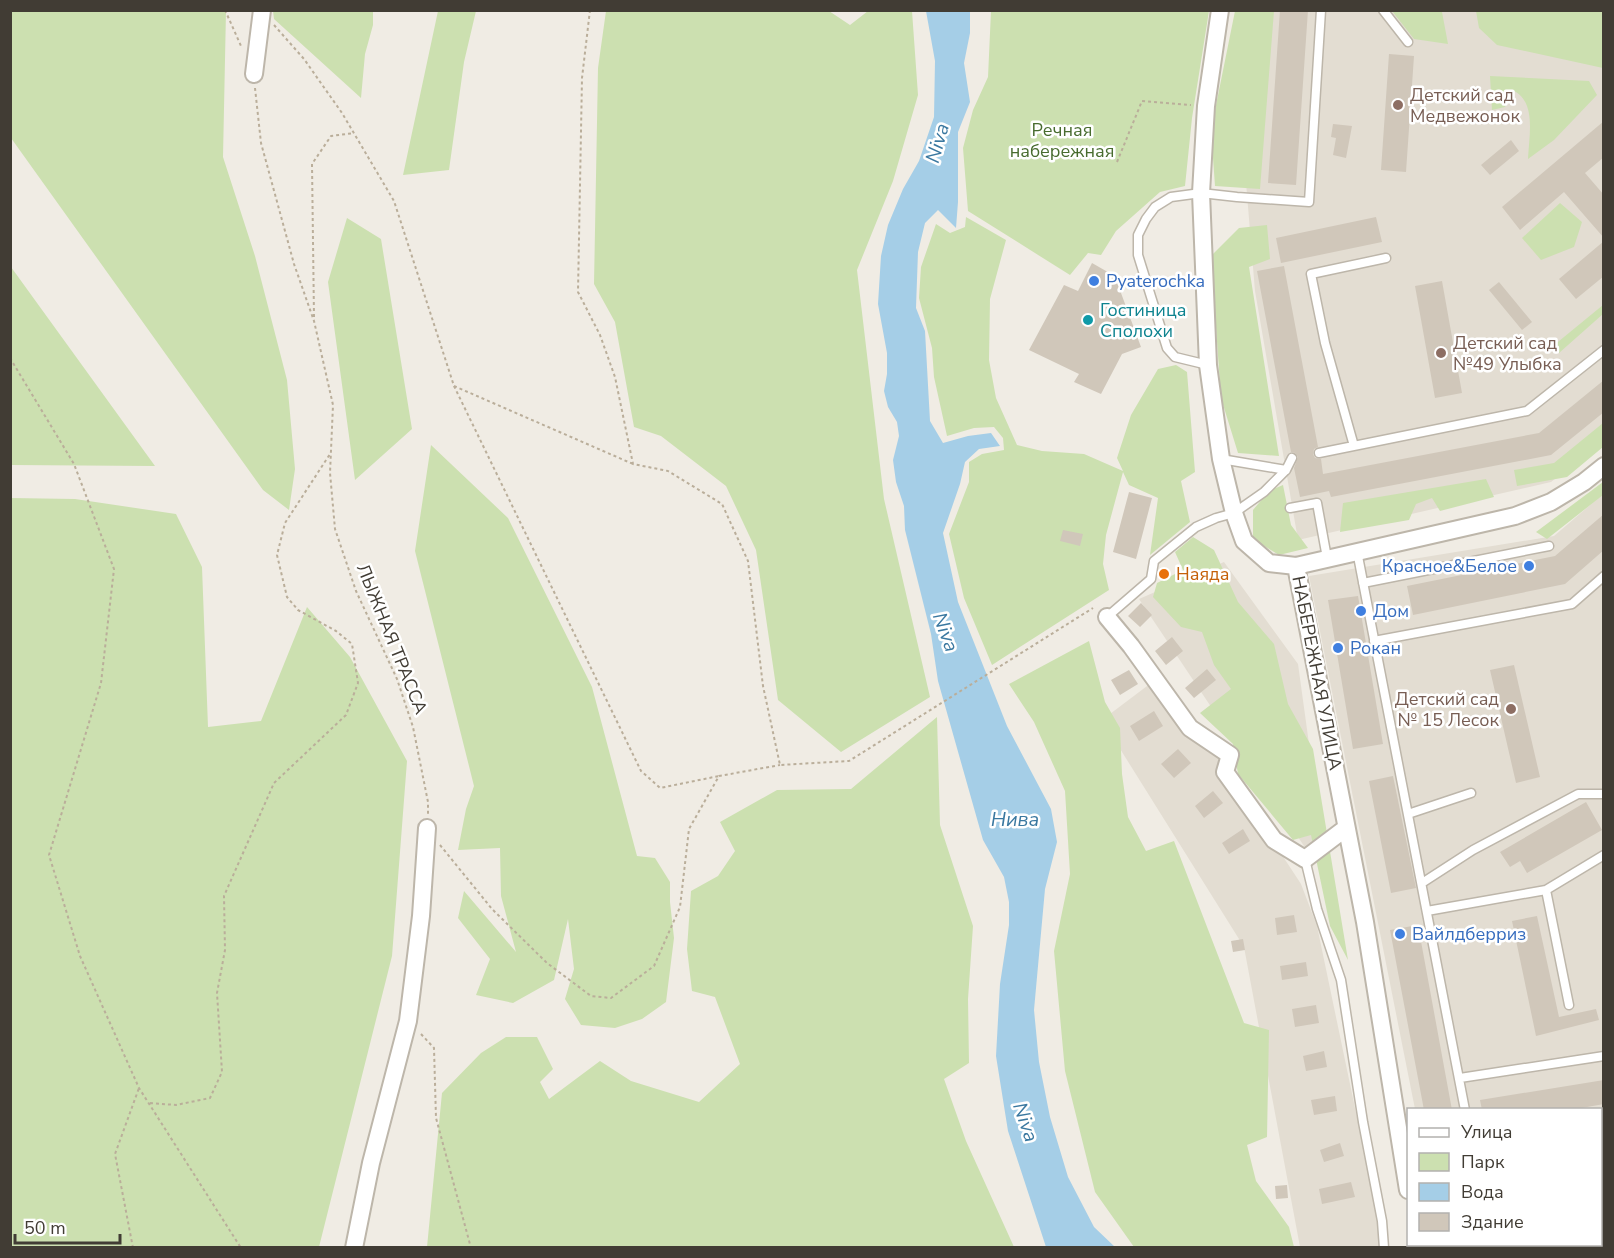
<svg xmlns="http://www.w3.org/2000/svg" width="1614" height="1258" font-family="'Nunito Sans',sans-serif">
  <rect width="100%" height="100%" fill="#f0ece4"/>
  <!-- residential -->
  <path fill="#e3ddd2" d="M1258,11h345v429l-52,42 -253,58 -43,-249 -16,-193z
    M1603,494v753h-160l-1,-2 158,-1v-134l-185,-1 -106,-533 245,-40z
    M1224,562l74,102 24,174 -16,11 -167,-250z
    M1163,674l138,210 16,42 67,321h-84l-56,-300 -142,-227z"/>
  <!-- green -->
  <path fill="#cce0b0" d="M10,11h216l-3,146 32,99 32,124 8,89 -6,41 -26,-20 -252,-352z
    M273,11h100v14l-8,29 -4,44 -87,-79z
    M438,11h38l-12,51 -15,108 -46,5z
    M606,11h223l21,14 18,-14h44l6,84 -25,86 -36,89 27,229 46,198 -89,55 -63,-52 -22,-150 -30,-64 -65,-50 -27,-9 -19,-105 -21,-38 4,-216z
    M991,11h218l-17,107 -7,68 -25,6 -44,39 -15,24 -13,-2 -18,22 -102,-64 -5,-63 10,-38 15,-33z
    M1235,11h39l-14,178 -45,-3 -4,-56z
    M1392,11h71l-21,1 6,32 -34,-5z
    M1476,11h127v57l-106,-23 -18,-17z
    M1490,76l99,5 8,14 -43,45 -26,19c1,-24 9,-58 -16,-69l-7,17 -13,3z
    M1560,203l22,19 -8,25 -33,13 -19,-22z
    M966,217l40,23 -16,59 -1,61 7,38 21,47 25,6 42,3 39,17 -6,-13 14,-43 27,-46 18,-4 11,7 8,100 -14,9 9,41 -40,33 8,-57 -29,-13 -6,-13 -17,63 -3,29 6,26 -117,75 -28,-67 -15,-64 20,-52v-20l13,-8 22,-4 -1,-12 -9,-11 -20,1 -27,8 -13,-59 -2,-29 -13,-50 2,-31 15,-43 14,9 15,-6z
    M347,218l34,21 31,190 -57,51 -27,-198z
    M1267,225l3,34 -21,8 30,189 -41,-3 -17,-55 -10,-142 28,-28z
    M10,267h1l144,199 -144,-1z
    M1603,305v9l-44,39 -6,-7z
    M1603,423v24l-36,30 -50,9 -3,-16 40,-7z
    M431,445l77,73 84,169 45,169 18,2 15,24v20l4,36 -8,64 -24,17 -27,9 -34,-3 -16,-26 9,-30 -6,-50 -14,61 -41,23 -37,-8 14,-36 -32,-41 6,-27 52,61 -15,-56 -1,-48 -42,2 8,-41 8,-23 -59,-235z
    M1486,479l8,18 -54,14 -8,-13 -16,6 -7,16 -69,12 3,-29z
    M1603,482v13l-56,44 -11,-7z
    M1283,485l8,40 17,23 -29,7 -26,-16v-29l16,-19z
    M11,498l64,1 101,15 26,53 6,160 53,-6 46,-114 43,50 57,104 -15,195 -73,291h-308z
    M1193,537l21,13 24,52 36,42 14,60 25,45 35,211 -18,-34 -19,-91 -18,5 -55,-66 -5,-30 -33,-31 31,-24 -17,-24 -12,-33 -21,-5 -28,-30 4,-14 26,-13 -8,-18z
    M1089,641l16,61 15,26 2,46 6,43 18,34 28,-10 70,182 25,7 -2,107 -20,8 9,36 33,46 5,20h-160l-39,-55 -30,-121 -11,-120 16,-77 -5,-83 -31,-69 -25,-38z
    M937,717l3,108 33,101 -5,73 1,64 -25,16 22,62 48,106h-587l15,-154 39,-40 25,-16h31l16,32 -13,13 9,17 51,-38 31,20 68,21 41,-38 -25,-67 -23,-6 -5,-42 4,-58 27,-15 17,-25 -15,-29 57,-32 74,-1z"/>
  <!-- water -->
  <path fill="#a5cee7" d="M926,11h44v22l-6,30 6,39 -12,30v70l-2,26 -18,-18 -13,13 -7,29 -2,56 9,23 5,90 13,22 25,-7 23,-3 9,13 -21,3 -14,13 -5,22 -17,49 15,69 49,124 44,83 6,33 -12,47 -11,121 5,52 11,55 18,60 26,50 21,20h-69l-38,-116 -12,-75 4,-72 9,-59v-23l-5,-25 -21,-37 -45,-159 -7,-47 -26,-104 -1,-24 -8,-24 -3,-22 6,-24 -2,-14 -9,-15 -4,-16 3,-17v-21l-9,-49 3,-48 7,-31 15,-36 16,-28 15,-44 1,-56z"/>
  <!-- building -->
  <path fill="#d0c7ba" d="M1280,10h28l-12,175 -28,-2z
    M1389,54l25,2 -8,116 -25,-2z
    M1604,121v36l-19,16 19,22v43l-40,-46 -44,38 -18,-23z
    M1333,124l19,2 -6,32 -13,-3 3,-17 -5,-1z
    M1511,140l8,11 -29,24 -9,-10z
    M1376,217l6,25 -101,21 -5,-25z
    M1604,241v35l-28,23 -17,-20z
    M1092,263l35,20 -6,10 20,54 -19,7 -21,40 -27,-12 5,-8 -50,-24 35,-65 14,6z
    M1284,266l34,181 -4,2 -1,5 2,4 6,1 2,15 216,-41 65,-53v32l-53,43 -220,42 -2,-6 -29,6 -6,-29 4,-11 -3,-4 -4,-1 -34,-181z
    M1442,281l20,112 -27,5 -20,-112z
    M1499,282l33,40 -10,8 -33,-40z
    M1129,492l23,6 -16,61 -23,-7z
    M1604,514v36l-39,34 -152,31 -6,-29 148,-30z
    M1063,530l20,4 -3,12 -20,-5z
    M1358,596l25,148 -30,5 -25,-149z
    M1141,603l11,12 -12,12 -12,-11z
    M1172,637l11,14 -17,14 -11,-14z
    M1514,665l26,112 -24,6 -26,-113z
    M1207,669l9,11 -22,18 -9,-10z
    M1129,670l9,14 -18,11 -9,-15z
    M1154,711l9,15 -24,15 -9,-15z
    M1178,749l13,14 -17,15 -13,-14z
    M1393,776l23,112 -25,5 -22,-112z
    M1213,791l10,12 -19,15 -9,-12z
    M1586,802l16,28 -75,43 -7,-12 -10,6 -10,-15z
    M1243,829l7,12 -21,13 -7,-11z
    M1294,915l3,17 -20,3 -2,-17z
    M1537,916l22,101 37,-8 3,11 -63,16 -24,-115z
    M1418,925l34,185h-28l-34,-180z
    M1243,939l2,11 -12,2 -2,-11z
    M1306,962l2,14 -26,4 -2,-14z
    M1316,1005l3,18 -24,4 -3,-18z
    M1324,1051l3,16 -21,4 -3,-15z
    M1604,1080v24l-34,6h-88l-2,-10z
    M1335,1096l2,15 -23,4 -3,-15z
    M1340,1143l4,13 -20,6 -4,-12z
    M1351,1182l4,15 -33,7 -3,-15z
    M1287,1185l1,13 -12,1 -1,-13z"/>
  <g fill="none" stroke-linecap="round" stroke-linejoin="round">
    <!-- lane casing -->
    <g stroke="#bdb6aa" stroke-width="11">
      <path id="lane" d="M1383,10l25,32
        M1208,365l-33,-8 -8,-9 -29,-93v-20l8,-16 9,-12 16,-10 30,-4 36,4 72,5 12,-192
        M1354,446l-29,-103 -14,-69 75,-16
        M1319,453l208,-42 77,-61
        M1221,459l65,11
        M1290,508l27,-5 10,55
        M1357,551l108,559
        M1363,583l186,-37
        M1107,617l44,-38 3,-18 42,-34 20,-9 18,-5 30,-21 22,-22 6,-12
        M1374,641l198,-37 32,-28
        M1408,814l63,-21
        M1305,859l12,50 24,71 22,142 19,99 2,27
        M1422,883l51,-33 105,-56h26
        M1546,890l23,115
        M1427,911l119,-21 58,-35
        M1460,1078l144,-22
        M1600,1248l4,-3"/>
    </g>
    <!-- street casing -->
    <g stroke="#bdb6aa" stroke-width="20">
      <path id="street" d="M1220,10l-14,96 -5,87 7,172 13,94 13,54 10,28 25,22 27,3 219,-50 36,-14 33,-20 20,-16
        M254,74l8,-64
        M1296,566l69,356 43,268
        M1107,617l24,29 59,82 40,27 -5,17 49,68 31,19 41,-31
        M1419,1244l1,4
        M354,1248l17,-85 37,-142 13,-105 6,-88"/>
    </g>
    <!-- path -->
    <path stroke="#baae9a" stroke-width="2" stroke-dasharray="3 3" stroke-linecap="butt" d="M225,10l16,36
      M590,10l-8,68 -4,214 22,43 15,42 18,87 35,7 54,33 26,57 15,125 17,79 69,-4 244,-153
      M274,25l30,34 38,54 52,88 60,185 187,385 19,17 59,-12
      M255,88l6,55 33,121 20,57 19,84 -3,68 5,56 21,62 41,88 16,48 15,75v12
      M1117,162l25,-61 49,4
      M314,317l-2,-153 19,-28 23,-3
      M10,358l64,106 40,105 -13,114 -52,172 31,101 59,132 102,160
      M454,386l179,78
      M440,845l52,64 55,54 44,33 20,2 43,-32 26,-59 9,-78 30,-53 61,-11
      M421,1034l13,14 2,70 35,130
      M150,1103l26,2 34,-7 12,-26 -5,-79 8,-43 -1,-54 50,-113 72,-68 12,-32 -6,-39 -16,-13 -38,-21 -11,-13 -10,-42 8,-32 45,-69
      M133,1248l-18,-94 24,-66"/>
    <!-- lane -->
    <use href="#lane" stroke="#fff" stroke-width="8"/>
    <!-- street -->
    <use href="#street" stroke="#fff" stroke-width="16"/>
  </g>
  <!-- markers -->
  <g fill="#8d6e63" stroke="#fff" stroke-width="2">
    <circle cx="1398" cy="105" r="6"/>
    <circle cx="1441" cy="353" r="6"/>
    <circle cx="1511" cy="709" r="6"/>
  </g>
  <g fill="#3f7fe0" stroke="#fff" stroke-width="2">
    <circle cx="1094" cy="281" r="6"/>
    <circle cx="1529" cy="566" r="6"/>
    <circle cx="1361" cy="611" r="6"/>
    <circle cx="1338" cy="648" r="6"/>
    <circle cx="1400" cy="934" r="6"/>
  </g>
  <circle fill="#0f9aa8" stroke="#fff" stroke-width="2" cx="1088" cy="320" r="6"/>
  <circle fill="#e8710a" stroke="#fff" stroke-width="2" cx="1164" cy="574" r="6"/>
  <g text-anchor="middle" stroke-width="5" stroke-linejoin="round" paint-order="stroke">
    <!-- education labels -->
    <g font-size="18" fill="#785e54" stroke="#fff" text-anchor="start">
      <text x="1410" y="101">Детский сад<tspan x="1410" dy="21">Медвежонок</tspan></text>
      <text x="1453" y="349">Детский сад<tspan x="1453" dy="21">№49 Улыбка</tspan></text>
      <text x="1499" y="705" text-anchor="end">Детский сад<tspan x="1499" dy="21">№ 15 Лесок</tspan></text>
    </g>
    <!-- park labels -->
    <g font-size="18" fill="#486c2f" stroke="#fff">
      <text x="1062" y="136">Речная<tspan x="1062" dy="21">набережная</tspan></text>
    </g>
    <!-- shop labels -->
    <g font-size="18" fill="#366cbe" stroke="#fff" text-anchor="start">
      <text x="1106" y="287">Pyaterochka</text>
      <text x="1517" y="572" text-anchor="end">Красное&amp;Белое</text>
      <text x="1373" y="617">Дом</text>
      <text x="1350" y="654">Рокан</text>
      <text x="1412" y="940">Вайлдберриз</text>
    </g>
    <!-- culture labels -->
    <g font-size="18" fill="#0d838f" stroke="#fff" text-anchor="start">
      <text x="1100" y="316">Гостиница<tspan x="1100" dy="21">Сполохи</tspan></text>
    </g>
    <!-- food labels -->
    <g font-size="18" fill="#c56008" stroke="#fff" text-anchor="start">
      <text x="1176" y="580">Наяда</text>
    </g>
    <!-- street labels -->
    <g font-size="18" fill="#413c34" stroke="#fff">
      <text transform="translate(392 639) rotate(68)" y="6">ЛЫЖНАЯ ТРАССА</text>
      <text transform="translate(1317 673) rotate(79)" y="6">НАБЕРЕЖНАЯ УЛИЦА</text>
    </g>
    <!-- water labels -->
    <g font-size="20" font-style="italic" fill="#3a78a0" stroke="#fff">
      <text transform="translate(937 143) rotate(-74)" y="7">Niva</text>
      <text transform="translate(946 632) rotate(70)" y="7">Niva</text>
      <text x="1015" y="826">Нива</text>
      <text transform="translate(1026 1122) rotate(71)" y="7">Niva</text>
    </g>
  </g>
  <!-- border -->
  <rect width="1614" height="1258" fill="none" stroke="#413c34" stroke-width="24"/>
  <!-- legend -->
  <rect x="1407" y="1108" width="195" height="138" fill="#ffffff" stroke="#b3b1ae" stroke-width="1.5"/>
  <rect x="1419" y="1128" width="30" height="9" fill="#ffffff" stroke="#b3b1ae" stroke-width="1.5"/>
  <text x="1461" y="1138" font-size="18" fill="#413c34">Улица</text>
  <rect x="1419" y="1153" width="30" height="18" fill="#cce0b0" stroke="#b3b1ae" stroke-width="1.5"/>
  <text x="1461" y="1168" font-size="18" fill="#413c34">Парк</text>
  <rect x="1419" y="1183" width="30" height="18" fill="#a5cee7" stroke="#b3b1ae" stroke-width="1.5"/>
  <text x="1461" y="1198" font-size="18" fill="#413c34">Вода</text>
  <rect x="1419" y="1213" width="30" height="18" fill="#d0c7ba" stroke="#b3b1ae" stroke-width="1.5"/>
  <text x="1461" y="1228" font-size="18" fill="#413c34">Здание</text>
  <!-- scale -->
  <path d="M15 1234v9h105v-9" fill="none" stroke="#413c34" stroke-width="3"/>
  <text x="24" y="1234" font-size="18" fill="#413c34" stroke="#ffffff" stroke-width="4.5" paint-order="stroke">50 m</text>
</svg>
